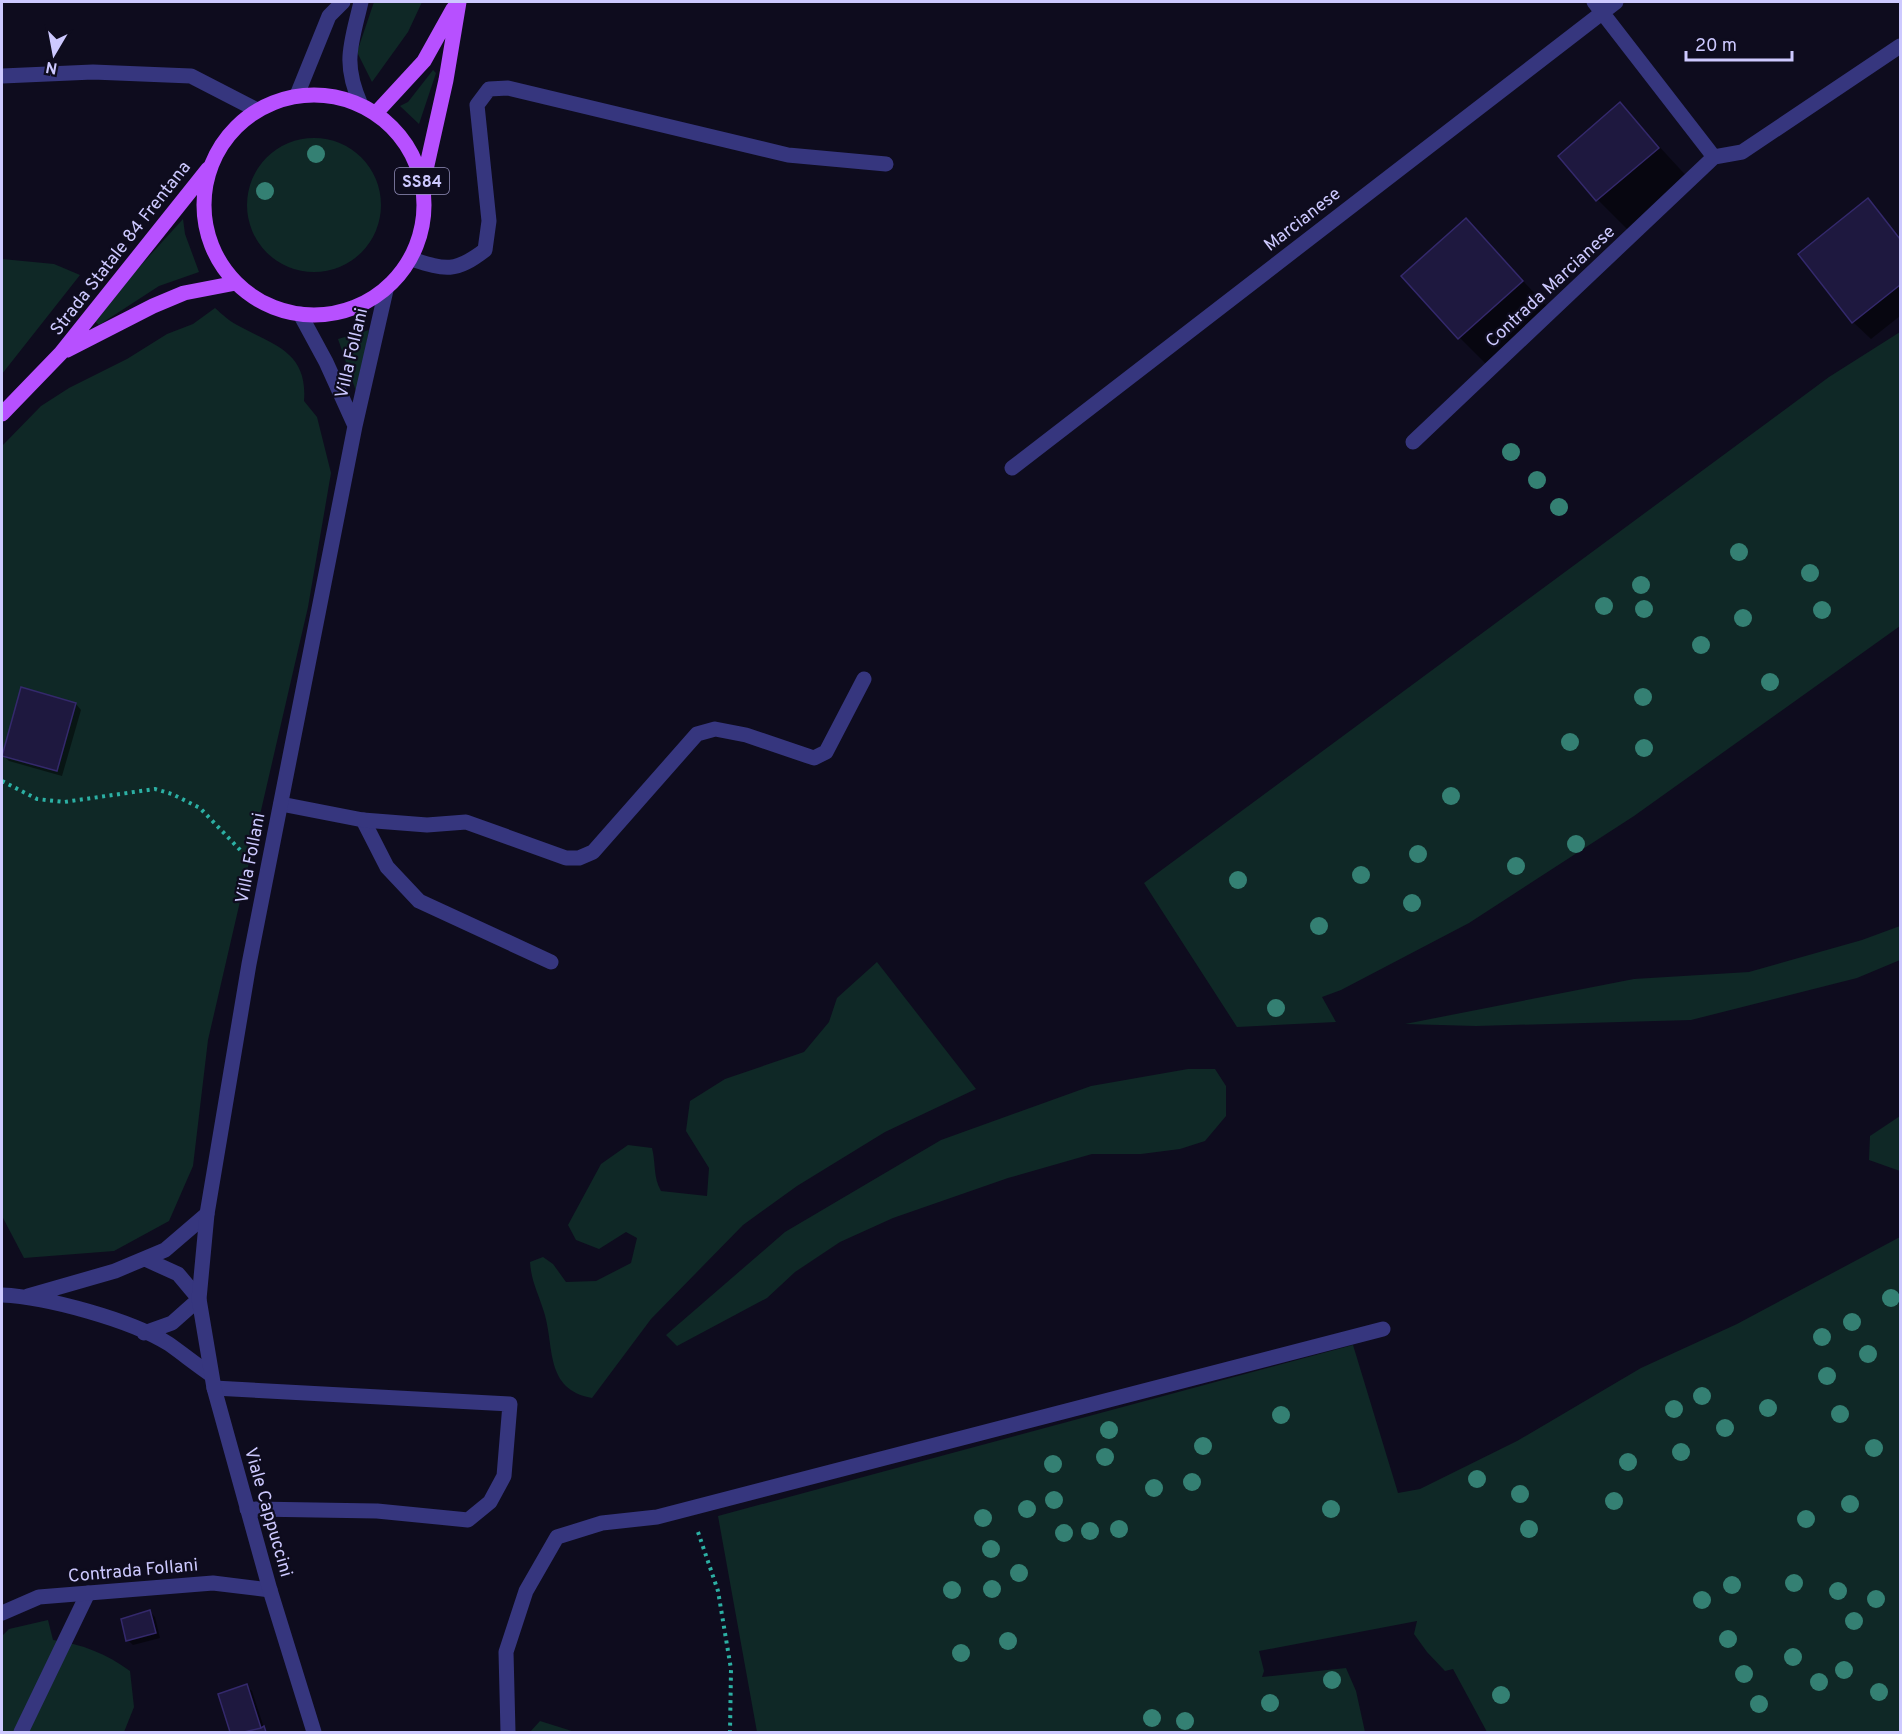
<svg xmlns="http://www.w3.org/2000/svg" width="1902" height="1734" font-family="Overpass,sans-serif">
  <rect width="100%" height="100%" fill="#0e0c1e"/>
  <!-- green -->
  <path fill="#0f2826" d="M374,2h48l-14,30 -36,50 -15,-30z
    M433,70l3,3 -17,51 -19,-18 8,-4z
    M247 205a67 67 0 1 1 134 0a67 67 0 1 1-134 0Z
    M183,219l2,15 14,38 -40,14 -60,39 -7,-6z
    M2,259l52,5 26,11 -78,99z
    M215,308c7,6 14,13 22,17 36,20 71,26 67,76l13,16 14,56 -23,134 -100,433 -15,126 -24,55 -55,30 -90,7 -22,-42v-770l39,-40 28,-18 58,-29 40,-25 26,-10z
    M369,330l-12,64 -19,-55z
    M1900,332v294l-266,190 -165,107 -128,67 -19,7 14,25 -99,5 -93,-144 685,-506z
    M1900,926v34l-43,18 -166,42 -215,6 -71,-2 229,-45 115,-7 113,-32z
    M877,962l99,127 -91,43 -88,54 -54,39 -92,94 -59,79c-48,-9 -37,-51 -48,-86 -5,-17 -13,-31 -14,-50l13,-5 10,7 13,18 30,-1 35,-18 6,-25 -11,-6 -27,17 -23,-9 -8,-15 33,-61 27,-19 24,3c4,16 1,29 9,43l46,5 2,-28 -23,-37 4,-30 35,-22 79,-27 25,-30 8,-24z
    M1188,1069h27l11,17v30l-21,25 -25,8 -39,5h-49l-84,24 -115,40 -53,24 -45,30 -28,26 -90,48 -11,-11 119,-103 156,-92 150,-54z
    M1900,1116v55l-31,-11 1,-24z
    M1900,1237v495h-413l-34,-63 -8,2 -18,-19 -13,-18 3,-13 -158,30 5,20 -2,6 84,-9 10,23 9,41h-608l-39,-216 635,-171 45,148 22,-4 97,-48 124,-73 96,-44z
    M48,1620l5,20c29,4 54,14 77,31l4,36 -10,25h-122v-96l7,-7z
    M540,1721l35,11h-45z"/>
  <!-- shadow -->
  <path fill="#0007" d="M1620,104l71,77 -61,51 -32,-32z
    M1868,200l32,37v79l-29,23 -18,-17 -53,-68z
    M1466,220l88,94 -62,56 -33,-33z
    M76,704l5,6 -19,66 -53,-15 -6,-6z
    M149,1611l6,6 5,21 -27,7 -5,-5z
    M246,1686l6,5 12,37 4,4h-36l-13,-37z"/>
  <!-- building -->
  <path fill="#1e183f" stroke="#34296c" stroke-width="1.5" d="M1620,102l39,46 -63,53 -38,-45z
    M1868,198l32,41v46l-48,38 -54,-69z
    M1466,218l57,63 -65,58 -57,-63z
    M21,687l55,16 -19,68 -55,-15z
    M150,1610l6,23 -30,8 -5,-22z
    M247,1684l14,44 -17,4h-14l-12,-38z
    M264,1726l2,6h-22l17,-4z"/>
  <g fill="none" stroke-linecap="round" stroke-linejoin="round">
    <!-- path -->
    <path stroke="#2cb0a4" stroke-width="4" stroke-dasharray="3 4.5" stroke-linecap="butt" d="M2,781l35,18 27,3 91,-13 17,5 28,14 44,46
      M698,1532l20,59 13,78 -1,63"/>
    <!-- service -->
    <path stroke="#36367e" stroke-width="15" d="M411,259c35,11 44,14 74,-9l4,-29 -12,-116 12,-16 19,-1 280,67 98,9
      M363,820l24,47 32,34 132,61
      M21,1732l67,-139
      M508,1732l-2,-80 20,-61 31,-54 45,-14 55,-6 726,-188"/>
    <!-- minor -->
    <path stroke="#36367e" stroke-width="15" d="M361,2c-10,43 -19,60 0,103
      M1594,2l120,155
      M2,76l91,-4 98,4 66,34
      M297,95l32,-79 14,-14
      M1413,442l301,-285 28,-5 158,-106
      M1012,468l604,-466
      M281,804l82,16 64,5 39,-3 100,36h13l14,-6 104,-118 18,-5 31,6 68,23 12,-6 38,-73
      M2,1295c45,2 129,25 167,49 14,10 28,21 41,30
      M28,1296l87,-25 50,-21 42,-36
      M144,1333l28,-10 27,-24 -21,-25 -33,-15
      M214,1388l296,16 -6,72 -14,26 -22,18 -91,-9 -130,-2
      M2,1613l37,-16 174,-14 57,7"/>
    <!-- tertiary -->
    <path stroke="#36367e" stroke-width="15" d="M300,314l26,48 29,64
      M314,1732l-44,-142 -56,-202 -15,-89 8,-85 42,-250 106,-538 31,-136"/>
    <!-- primary -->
    <path stroke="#b750ff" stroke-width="15" d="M204 205a110 110 0 1 1 220 0a110 110 0 1 1-220 0Z
      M376,113l48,-52 29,-52
      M423,183l23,-103 13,-78
      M67,350l86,-44 31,-13 52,-10
      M2,414l59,-61 147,-184"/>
  </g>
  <!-- trees -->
  <g fill="#348073">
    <circle cx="316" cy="154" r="9"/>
    <circle cx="265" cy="191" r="9"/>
    <circle cx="1511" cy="452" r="9"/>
    <circle cx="1537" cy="480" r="9"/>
    <circle cx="1559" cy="507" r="9"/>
    <circle cx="1739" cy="552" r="9"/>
    <circle cx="1810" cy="573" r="9"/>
    <circle cx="1641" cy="585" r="9"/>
    <circle cx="1604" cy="606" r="9"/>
    <circle cx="1644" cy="609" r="9"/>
    <circle cx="1822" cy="610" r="9"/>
    <circle cx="1743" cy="618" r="9"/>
    <circle cx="1701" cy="645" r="9"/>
    <circle cx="1770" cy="682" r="9"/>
    <circle cx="1643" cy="697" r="9"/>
    <circle cx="1570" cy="742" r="9"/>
    <circle cx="1644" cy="748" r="9"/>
    <circle cx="1451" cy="796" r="9"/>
    <circle cx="1576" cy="844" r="9"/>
    <circle cx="1418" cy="854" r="9"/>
    <circle cx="1516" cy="866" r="9"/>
    <circle cx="1361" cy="875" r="9"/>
    <circle cx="1238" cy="880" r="9"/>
    <circle cx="1412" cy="903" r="9"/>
    <circle cx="1319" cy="926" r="9"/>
    <circle cx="1276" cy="1008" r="9"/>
    <circle cx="1891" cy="1298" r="9"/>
    <circle cx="1852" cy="1322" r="9"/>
    <circle cx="1822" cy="1337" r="9"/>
    <circle cx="1868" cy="1354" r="9"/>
    <circle cx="1827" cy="1376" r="9"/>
    <circle cx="1702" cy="1396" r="9"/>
    <circle cx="1768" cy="1408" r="9"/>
    <circle cx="1674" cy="1409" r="9"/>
    <circle cx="1840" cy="1414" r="9"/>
    <circle cx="1281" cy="1415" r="9"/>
    <circle cx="1725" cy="1428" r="9"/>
    <circle cx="1109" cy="1430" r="9"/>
    <circle cx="1203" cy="1446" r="9"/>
    <circle cx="1874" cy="1448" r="9"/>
    <circle cx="1681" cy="1452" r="9"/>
    <circle cx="1105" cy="1457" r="9"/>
    <circle cx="1628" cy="1462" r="9"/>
    <circle cx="1053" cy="1464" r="9"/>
    <circle cx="1477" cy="1479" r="9"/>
    <circle cx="1192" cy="1482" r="9"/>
    <circle cx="1154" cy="1488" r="9"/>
    <circle cx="1520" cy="1494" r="9"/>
    <circle cx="1054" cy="1500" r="9"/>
    <circle cx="1614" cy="1501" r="9"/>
    <circle cx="1850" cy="1504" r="9"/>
    <circle cx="1027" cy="1509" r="9"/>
    <circle cx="1331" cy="1509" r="9"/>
    <circle cx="983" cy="1518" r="9"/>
    <circle cx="1806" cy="1519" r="9"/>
    <circle cx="1119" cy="1529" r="9"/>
    <circle cx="1529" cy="1529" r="9"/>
    <circle cx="1090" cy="1531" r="9"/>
    <circle cx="1064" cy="1533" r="9"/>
    <circle cx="991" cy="1549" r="9"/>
    <circle cx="1019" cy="1573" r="9"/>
    <circle cx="1794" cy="1583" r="9"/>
    <circle cx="1732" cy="1585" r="9"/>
    <circle cx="992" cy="1589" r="9"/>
    <circle cx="952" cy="1590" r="9"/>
    <circle cx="1838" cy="1591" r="9"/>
    <circle cx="1876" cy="1599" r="9"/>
    <circle cx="1702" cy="1600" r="9"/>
    <circle cx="1854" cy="1621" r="9"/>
    <circle cx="1728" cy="1639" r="9"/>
    <circle cx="1008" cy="1641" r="9"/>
    <circle cx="961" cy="1653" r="9"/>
    <circle cx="1793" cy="1657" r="9"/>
    <circle cx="1844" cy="1670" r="9"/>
    <circle cx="1744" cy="1674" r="9"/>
    <circle cx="1332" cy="1680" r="9"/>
    <circle cx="1819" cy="1682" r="9"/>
    <circle cx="1879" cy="1692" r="9"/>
    <circle cx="1501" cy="1695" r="9"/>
    <circle cx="1270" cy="1703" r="9"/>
    <circle cx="1759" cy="1704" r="9"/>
    <circle cx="1152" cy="1718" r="9"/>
    <circle cx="1185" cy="1721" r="9"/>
  </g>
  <g text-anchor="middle" stroke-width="4.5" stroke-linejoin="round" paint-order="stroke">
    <!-- shield labels -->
    <rect fill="#0e0c1e" stroke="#9490bc" stroke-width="1.5" x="395" y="168" width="54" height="26" rx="4.5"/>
    <g font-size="16" font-weight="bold" fill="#cdc9ff">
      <text x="422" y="187">SS84</text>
    </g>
    <!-- street labels -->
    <g font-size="18" fill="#cdc9ff" stroke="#0e0c1e">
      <text transform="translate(1302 219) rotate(-38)" y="6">Marcianese</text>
      <text transform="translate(120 248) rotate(-52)" y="6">Strada Statale 84 Frentana</text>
      <text transform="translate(1550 286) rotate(-43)" y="6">Contrada Marcianese</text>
      <text transform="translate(351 353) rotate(-77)" y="6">Villa Follani</text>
      <text transform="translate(250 858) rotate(-79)" y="6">Villa Follani</text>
      <text transform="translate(269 1512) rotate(74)" y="6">Viale Cappuccini</text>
      <text transform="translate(133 1570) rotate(-5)" y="6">Contrada Follani</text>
    </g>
  </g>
  <!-- border -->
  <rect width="1902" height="1734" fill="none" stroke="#cdc9ff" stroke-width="6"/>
  <!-- north arrow -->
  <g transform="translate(54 54) rotate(190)" stroke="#0e0c1e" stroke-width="4.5" paint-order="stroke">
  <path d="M0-4.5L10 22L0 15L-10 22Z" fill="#cdc9ff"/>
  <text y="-9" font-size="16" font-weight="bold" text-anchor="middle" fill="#cdc9ff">N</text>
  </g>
  <!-- scale -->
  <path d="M1686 51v9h106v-9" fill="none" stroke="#cdc9ff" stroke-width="3"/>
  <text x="1695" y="51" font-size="18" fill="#cdc9ff" stroke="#0e0c1e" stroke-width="4.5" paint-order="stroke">20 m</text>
</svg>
